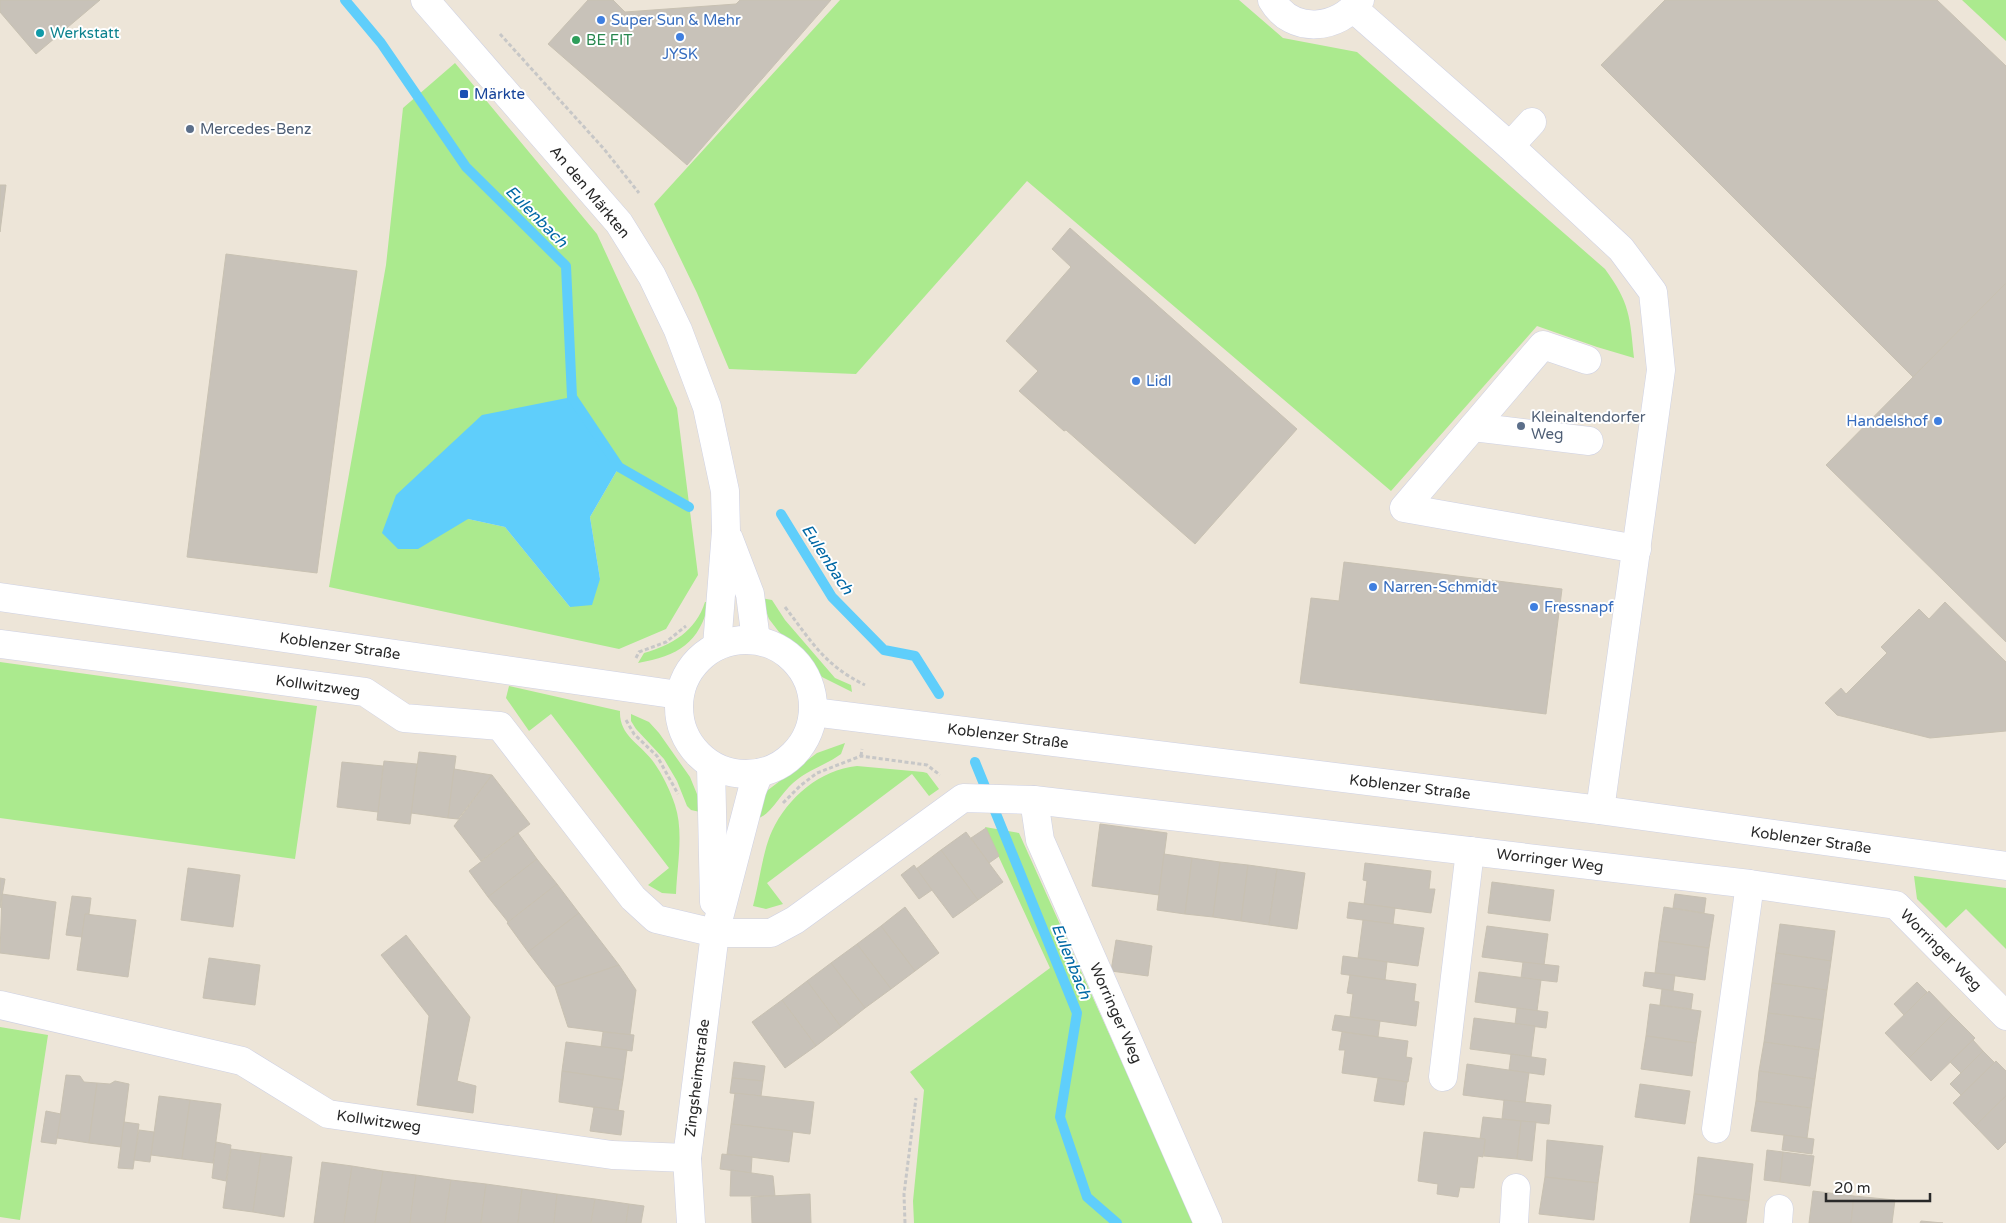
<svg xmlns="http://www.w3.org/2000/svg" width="2006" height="1223" viewBox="0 0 2006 1223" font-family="'Varela Round',sans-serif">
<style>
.green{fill:#abea8e;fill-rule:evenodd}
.water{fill:#5fcefb}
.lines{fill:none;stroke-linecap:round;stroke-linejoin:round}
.stream{stroke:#5fcefb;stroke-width:10}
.building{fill:#c8c2b9;stroke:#c8c1b2}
.minor-casing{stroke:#ced1e4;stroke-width:29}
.path{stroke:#c7c7c7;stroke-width:3;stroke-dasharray:4 2.5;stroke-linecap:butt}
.minor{stroke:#fff;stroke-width:28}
.shop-dot{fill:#3f7fe0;stroke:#fff;stroke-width:2}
.culture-dot{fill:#0f9aa8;stroke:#fff;stroke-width:2}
.leisure-dot{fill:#2e9e5b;stroke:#fff;stroke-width:2}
.transit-dot{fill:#1a4fb4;stroke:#fff;stroke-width:2}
.service-dot{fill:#5c6f8a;stroke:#fff;stroke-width:2}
.labels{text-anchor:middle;stroke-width:4;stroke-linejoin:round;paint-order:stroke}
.shop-label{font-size:15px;fill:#366cbe;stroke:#fff;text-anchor:start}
.culture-label{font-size:15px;fill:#0d838f;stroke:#fff;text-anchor:start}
.leisure-label{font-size:15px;fill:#27864d;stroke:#fff;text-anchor:start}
.transit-label{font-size:15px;fill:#164399;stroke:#fff;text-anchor:start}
.service-label{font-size:15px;fill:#4e5e75;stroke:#fff;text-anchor:start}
.street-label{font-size:15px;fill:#292929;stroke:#fff}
.water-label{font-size:16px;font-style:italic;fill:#0068a5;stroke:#fff}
</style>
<rect width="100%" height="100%" fill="#ede5d8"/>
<!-- green -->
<g class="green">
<path d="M840,0H1239L1283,38L1357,52L1605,269C1630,303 1630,317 1634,358L1597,347L1537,326L1391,491L1027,181L856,374L729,369L697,293L654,204Z"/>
<path d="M1962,0H2006V41Z"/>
<path d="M455,63L597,234L677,408L698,575L666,629L619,649L329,587L386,265L403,108ZM619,467L590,517L600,579L570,607L505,527L468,519Z"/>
<path d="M761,598L772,600L785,620L835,678L851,685L852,692L822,677L801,650L779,632L769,619Z"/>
<path d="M705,602H709C700,643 678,656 638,663L644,653C672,645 696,631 705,602Z"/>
<path d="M0,662L317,706L295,859L0,818Z"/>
<path d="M509,686L620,711C619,735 639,743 652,760C662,773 670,790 675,805C684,832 677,866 676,894L662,893L648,885L669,868L551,714L529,731L506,698Z"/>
<path d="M631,714L649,722L659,733L690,777L699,799L700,812L691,810L687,806L677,781L664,759L636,729L631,721Z"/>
<path d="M845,743L841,754C826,765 809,769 793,783C781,793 772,814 757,819L762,796L768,790L817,753Z"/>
<path d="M857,766L923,772L927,773L939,789L929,796L912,774L767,883L783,904L766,909L753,906C759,884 763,850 772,831C788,797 820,770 857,766Z"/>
<path d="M985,827L1019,833L1194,1223H914L913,1201L924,1090L910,1072L1050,968Z"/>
<path d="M1914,876L2006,888V949L1966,909L1946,928L1917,899Z"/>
<path d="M0,1027L48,1035L20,1220L0,1217Z"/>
</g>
<!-- water -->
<path class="water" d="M572,397L619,467L590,517L600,579L592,605L570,607L505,527L468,519L418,549H398L382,533L396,495L482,415Z"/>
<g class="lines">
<!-- stream -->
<g class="stream">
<path d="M345,0L381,43L466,167L566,266L572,397L619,467L689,507"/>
<path d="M781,514L832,597L884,650L915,656L939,694"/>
<path d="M975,762L1077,1013L1060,1117L1087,1197L1117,1223"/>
</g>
</g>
<!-- building -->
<g class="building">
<path d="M0,0H100L36,54L0,12Z"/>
<path d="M588,0H613L625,12L736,4L740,0H831L687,165L548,44Z"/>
<path d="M1665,0H1937L2006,66V283L1913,377L1601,65Z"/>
<path d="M0,185H6L0,232Z"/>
<path d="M1070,228L1297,429L1195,544L1066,430L1064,431L1019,391L1038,371L1006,341L1071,267L1052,249Z"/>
<path d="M226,254L357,271L317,573L187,557Z"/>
<path d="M2006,283V642L1826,465Z"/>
<path d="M1344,562L1562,589L1546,714L1300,683L1311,598L1339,601Z"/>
<path d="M1945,602L2006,662V731L1930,738L1837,715L1825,703L1841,688L1846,694L1887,653L1881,647L1919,609L1929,619Z"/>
<path d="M419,752L456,756L448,818L411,813Z"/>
<path d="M384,761L417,764L410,824L377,820Z"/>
<path d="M342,762L383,766L378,812L337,807Z"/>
<path d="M454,769L492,775L458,819L448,818Z"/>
<path d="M492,775L530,824L481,861L454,826Z"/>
<path d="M1100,824L1167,833L1159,895L1092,886Z"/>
<path d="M986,828L999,856L989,863L971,838Z"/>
<path d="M966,832L1003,882L978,900L941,850Z"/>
<path d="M518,833L537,859L488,897L469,871Z"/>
<path d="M941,850L978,900L953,918L916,869Z"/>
<path d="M1164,854L1192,858L1185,914L1157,910Z"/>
<path d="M1192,858L1220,862L1213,917L1185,914Z"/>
<path d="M537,859L557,884L508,922L488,897Z"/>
<path d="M1220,862L1248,865L1241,921L1213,917Z"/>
<path d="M1365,863L1431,871L1429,889H1435L1431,913L1364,904L1367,881L1363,880Z"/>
<path d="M914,865L932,890L919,899L901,875Z"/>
<path d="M1248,865L1277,869L1269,925L1241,921Z"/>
<path d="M188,868L240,875L233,927L181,920Z"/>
<path d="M1277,869L1305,873L1297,929L1269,925Z"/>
<path d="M0,878L5,879L0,908Z"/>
<path d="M1492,882L1554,890L1550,921L1488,913Z"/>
<path d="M557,884L579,913L528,952L507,923Z"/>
<path d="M2,894L56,902L49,959L0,953Z"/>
<path d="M1675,894L1706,898L1704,913L1673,908Z"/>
<path d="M72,896L91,898L89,914H85L82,937L66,935Z"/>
<path d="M1349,902L1395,908L1393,924L1347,918Z"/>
<path d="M905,907L939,953L915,971L881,926Z"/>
<path d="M1664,907L1714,915L1709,948L1659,941Z"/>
<path d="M579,913L619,965L555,987L528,952Z"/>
<path d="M85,914L136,920L128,977L77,970Z"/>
<path d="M1363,920L1424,928L1418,966L1358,958Z"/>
<path d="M1780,924L1835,931L1831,961L1776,953Z"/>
<path d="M881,926L915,971L891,989L857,944Z"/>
<path d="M1487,926L1548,934L1544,965L1482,957Z"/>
<path d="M406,935L470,1017L457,1081L476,1086L473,1113L417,1105L429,1016L381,955Z"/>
<path d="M1116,940L1152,946L1148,976L1111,971Z"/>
<path d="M1659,941L1709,948L1705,980L1655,973Z"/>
<path d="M857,944L891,989L865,1008L831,963Z"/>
<path d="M1776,953L1831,961L1827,990L1772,983Z"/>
<path d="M1343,956L1387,962L1385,980L1341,974Z"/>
<path d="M209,958L260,965L255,1005L203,998Z"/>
<path d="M1523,962L1559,966L1557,982L1521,978Z"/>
<path d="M831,963L865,1008L841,1027L807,981Z"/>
<path d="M619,965L636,990L630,1035L568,1027L555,987Z"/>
<path d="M1479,972L1541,980L1537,1011L1475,1002Z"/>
<path d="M1645,972L1675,975L1673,991L1643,986Z"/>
<path d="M1350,975L1416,984L1414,1001L1419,1002L1416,1026L1350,1017L1353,994L1347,993Z"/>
<path d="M807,981L841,1027L816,1046L782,1000Z"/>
<path d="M1917,982L1927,992L1904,1015L1894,1004Z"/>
<path d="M1772,983L1827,990L1823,1020L1768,1013Z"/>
<path d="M1662,989L1693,994L1691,1009L1660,1005Z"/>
<path d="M1929,991L1952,1015L1909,1058L1885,1033Z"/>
<path d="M782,1000L816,1046L785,1068L752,1022Z"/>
<path d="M1650,1004L1701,1011L1696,1043L1646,1036Z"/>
<path d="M1517,1008L1548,1012L1546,1028L1515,1024Z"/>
<path d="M1768,1013L1823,1020L1819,1050L1764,1042Z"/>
<path d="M1335,1015L1380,1021L1378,1037L1332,1030Z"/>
<path d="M1952,1015L1975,1038L1931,1081L1909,1058Z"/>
<path d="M1474,1018L1535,1026L1531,1057L1470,1049Z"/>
<path d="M603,1032L634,1035L632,1051L601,1047Z"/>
<path d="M1342,1032L1408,1041L1406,1057L1412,1058L1408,1082L1342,1073L1345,1050H1339Z"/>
<path d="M1646,1036L1696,1043L1692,1076L1641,1069Z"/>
<path d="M1973,1040L1983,1051L1961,1073L1950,1062Z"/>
<path d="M566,1042L627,1050L623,1080L562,1071Z"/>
<path d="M1764,1042L1819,1050L1815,1079L1759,1071Z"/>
<path d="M1983,1051L1995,1063L1961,1095L1950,1084Z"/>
<path d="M1511,1054L1546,1059L1544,1075L1509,1070Z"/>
<path d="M1996,1061L2006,1071V1096L1975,1126L1953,1103Z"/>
<path d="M734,1062L765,1066L763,1081L732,1078Z"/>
<path d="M1467,1064L1529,1073L1525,1103L1463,1095Z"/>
<path d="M562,1071L623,1080L618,1111L559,1102Z"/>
<path d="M1759,1071L1815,1079L1811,1108L1756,1101Z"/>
<path d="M66,1075L80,1076L84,1082L97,1083L89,1143L57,1138Z"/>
<path d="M732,1078L763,1081L761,1096L730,1093Z"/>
<path d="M1378,1078L1407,1082L1404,1105L1374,1101Z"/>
<path d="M115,1081L129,1084L121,1147L89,1143L97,1083L110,1084Z"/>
<path d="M1640,1084L1690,1091L1685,1124L1635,1117Z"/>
<path d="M735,1093L814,1102L810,1134L731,1124Z"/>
<path d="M159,1096L190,1100L182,1159L151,1155Z"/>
<path d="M2006,1096V1142L1998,1150L1975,1126Z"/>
<path d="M190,1100L221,1104L213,1163L182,1159Z"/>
<path d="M1504,1100L1551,1105L1549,1124L1502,1119Z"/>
<path d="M1756,1101L1811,1108L1807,1138L1751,1131Z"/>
<path d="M594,1107L624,1111L621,1135L590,1131Z"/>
<path d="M46,1111L61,1114L56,1144L41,1142Z"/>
<path d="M1483,1117L1521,1121L1517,1159L1484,1156L1485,1139H1480Z"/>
<path d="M1521,1121L1536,1122L1532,1161L1517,1159Z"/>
<path d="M124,1122L139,1124L133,1169L118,1168Z"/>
<path d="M731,1124L793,1131L789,1162L727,1154Z"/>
<path d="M139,1130L154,1132L150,1162L134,1160Z"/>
<path d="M1424,1132L1485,1139L1483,1157L1478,1156L1474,1188L1460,1187L1458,1197L1437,1194L1438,1184L1418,1181Z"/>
<path d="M1784,1135L1814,1139L1812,1154L1782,1150Z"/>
<path d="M1547,1140L1603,1146L1598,1183L1545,1177Z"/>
<path d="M216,1142L231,1145L226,1181L212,1178Z"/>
<path d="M231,1149L261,1153L253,1212L223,1208Z"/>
<path d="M1767,1150L1783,1152L1780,1182L1764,1180Z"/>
<path d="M1783,1152L1814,1156L1810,1186L1780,1182Z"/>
<path d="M261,1153L292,1157L284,1217L253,1212Z"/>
<path d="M722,1154L752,1157L751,1173L720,1169Z"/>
<path d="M1698,1157L1753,1164L1749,1201L1694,1194Z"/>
<path d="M322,1162L352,1166L344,1223H314Z"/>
<path d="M352,1166L383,1171L375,1223H344Z"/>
<path d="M731,1170L773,1176L775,1196H730Z"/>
<path d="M383,1171L416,1175L410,1223H375Z"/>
<path d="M416,1175L451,1180L445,1223H410Z"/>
<path d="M1545,1177L1598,1183L1594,1220L1539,1214Z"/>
<path d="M451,1180L486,1184L481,1223H445Z"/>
<path d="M486,1184L522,1189L518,1223H481Z"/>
<path d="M522,1189L557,1194L554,1223H518Z"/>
<path d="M1813,1191L1854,1196L1851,1223H1809Z"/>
<path d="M557,1194L595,1199L591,1223H554Z"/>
<path d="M810,1194L811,1223H752L751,1197Z"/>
<path d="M1694,1194L1749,1201L1746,1223H1690Z"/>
<path d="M1854,1196L1895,1200L1892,1223H1851Z"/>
<path d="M595,1199L629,1204L626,1223H591Z"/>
<path d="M629,1204L644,1206L641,1223H626Z"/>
<path d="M1921,1221L1943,1223H1920Z"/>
</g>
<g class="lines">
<!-- minor casing -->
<g class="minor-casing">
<g id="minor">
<path d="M425,0L619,223L652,276L678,330L707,407L725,491L726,531L717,646"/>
<path d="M1272,0C1292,35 1339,30 1360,0"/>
<path d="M1354,9L1510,146L1621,249L1653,292L1661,370L1600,810"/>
<path d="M1510,146L1532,122"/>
<path d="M1587,360L1543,345L1404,508L1637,549"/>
<path d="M1473,427L1589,441"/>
<path d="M729,539L750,594L756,640"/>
<path d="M0,597L679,695"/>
<circle cx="746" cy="707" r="67"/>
<path d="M0,644L365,692L404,718L500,726L633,898L656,919L715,933H771L795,920L963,798L1034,800L1750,884L1896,905L2006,1016"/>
<path d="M813,712L1600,810L2006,866"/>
<path d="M711,765L714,902"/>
<path d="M1034,800L1040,840L1208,1223"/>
<path d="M0,1005L242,1061L328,1114L612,1155L687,1158"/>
<path d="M1443,1077L1470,851"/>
<path d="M1716,1129L1750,884"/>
<path d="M691,1223L687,1158L715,933L752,791L759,773"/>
<path d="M1514,1223L1516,1188"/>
<path d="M1778,1223L1779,1209"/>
</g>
</g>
<!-- path -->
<g class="path">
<path d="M500,34L604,149L639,193"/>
<path d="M785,607C812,642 824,665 865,685"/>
<path d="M636,658L639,652L666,642L686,626"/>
<path d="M626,720L634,734L657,756L678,794"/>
<path d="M861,756L862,749"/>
<path d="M783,803L800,786L817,773L861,756L927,765L940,775"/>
<path d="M905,1223L904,1194L916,1098"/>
</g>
<!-- minor -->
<use href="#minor" class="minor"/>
</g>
<!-- markers -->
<g class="shop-dot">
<circle cx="601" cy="20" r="5"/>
<circle cx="680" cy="37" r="5"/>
<circle cx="1136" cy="381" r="5"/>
<circle cx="1938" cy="421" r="5"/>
<circle cx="1373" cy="587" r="5"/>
<circle cx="1534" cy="607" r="5"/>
</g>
<circle class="culture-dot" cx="40" cy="33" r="5"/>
<circle class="leisure-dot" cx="576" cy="40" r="5"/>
<rect class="transit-dot" x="459" y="89" width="10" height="10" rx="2.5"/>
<g class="service-dot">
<circle cx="190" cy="129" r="5"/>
<circle cx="1521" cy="426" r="5"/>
</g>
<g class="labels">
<!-- shop labels -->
<g class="shop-label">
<text x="611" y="25">Super Sun &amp; Mehr</text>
<text x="680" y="59" text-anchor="middle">JYSK</text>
<text x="1146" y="386">Lidl</text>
<text x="1928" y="426" text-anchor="end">Handelshof</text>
<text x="1383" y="592">Narren-Schmidt</text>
<text x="1544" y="612">Fressnapf</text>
</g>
<!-- culture labels -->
<g class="culture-label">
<text x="50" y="38">Werkstatt</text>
</g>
<!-- leisure labels -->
<g class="leisure-label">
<text x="586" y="45">BE FIT</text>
</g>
<!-- transit labels -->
<g class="transit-label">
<text x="474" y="99">Märkte</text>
</g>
<!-- service labels -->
<g class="service-label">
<text x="200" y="134">Mercedes-Benz</text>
<text x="1531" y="422">Kleinaltendorfer<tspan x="1531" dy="17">Weg</tspan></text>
</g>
<!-- street labels -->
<g class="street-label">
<text transform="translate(590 192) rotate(50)" y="5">An den Märkten</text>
<text transform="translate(340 646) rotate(8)" y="5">Koblenzer Straße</text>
<text transform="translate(318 686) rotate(8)" y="5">Kollwitzweg</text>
<text transform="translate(1008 736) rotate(7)" y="5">Koblenzer Straße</text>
<text transform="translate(1410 787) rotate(7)" y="5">Koblenzer Straße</text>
<text transform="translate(1811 840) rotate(8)" y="5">Koblenzer Straße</text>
<text transform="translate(1550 860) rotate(7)" y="5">Worringer Weg</text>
<text transform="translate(1941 950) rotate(45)" y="5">Worringer Weg</text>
<text transform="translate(1116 1013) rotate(66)" y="5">Worringer Weg</text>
<text transform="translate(697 1078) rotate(-83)" y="5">Zingsheimstraße</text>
<text transform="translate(379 1121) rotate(8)" y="5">Kollwitzweg</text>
</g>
<!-- water labels -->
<g class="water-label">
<text transform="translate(537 216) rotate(45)" y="6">Eulenbach</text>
<text transform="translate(828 559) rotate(57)" y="6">Eulenbach</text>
<text transform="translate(1072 961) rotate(68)" y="6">Eulenbach</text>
</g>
</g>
<!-- scale -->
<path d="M1826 1193v8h104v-8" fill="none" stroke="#292929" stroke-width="2.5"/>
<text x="1834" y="1193" font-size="15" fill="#292929" stroke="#ffffff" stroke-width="4" paint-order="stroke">20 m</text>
</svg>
